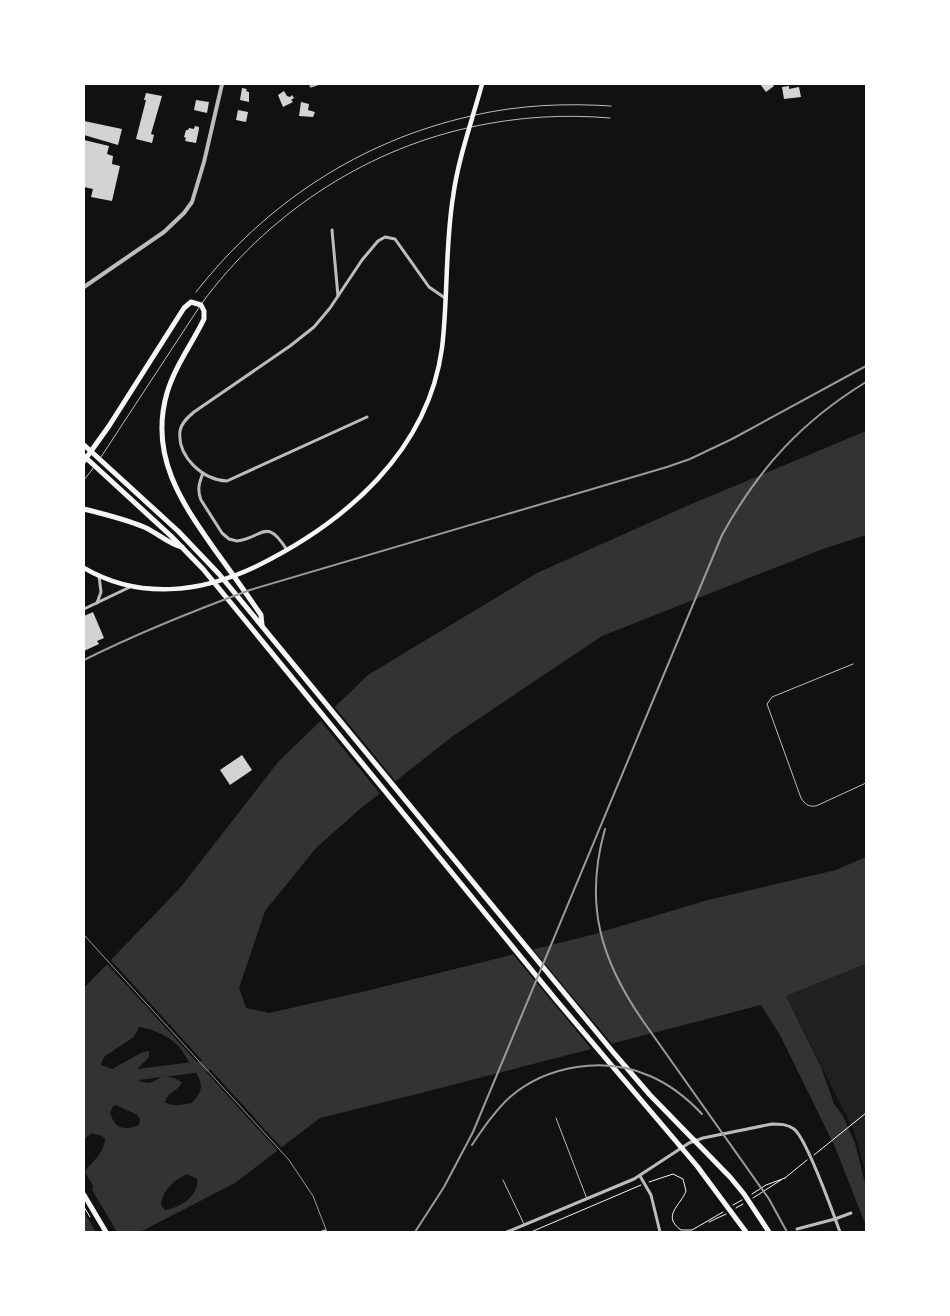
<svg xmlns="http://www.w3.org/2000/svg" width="950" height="1316" viewBox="0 0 950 1316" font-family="Raleway,sans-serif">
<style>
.green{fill:#202020}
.water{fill:#333;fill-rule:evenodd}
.pier{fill:#111}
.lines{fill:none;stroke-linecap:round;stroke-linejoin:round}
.river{stroke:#333;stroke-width:11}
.building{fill:#d3d3d3}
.path{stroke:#f5f5f5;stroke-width:1}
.service{stroke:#bcbcbc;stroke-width:1}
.minor{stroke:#bcbcbc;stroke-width:3}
.tertiary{stroke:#bcbcbc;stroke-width:4}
.secondary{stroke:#f5f5f5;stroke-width:4.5}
.trunk{stroke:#f5f5f5;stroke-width:5}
.tram{stroke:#9a9a9a;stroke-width:1}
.rail{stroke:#9a9a9a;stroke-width:2}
</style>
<rect width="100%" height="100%" fill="#111"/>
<!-- green -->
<path class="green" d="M866,964V1174L854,1131L786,996Z"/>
<!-- water -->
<path class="water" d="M866,431V535L820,550L602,636L453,736L360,809L316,848L265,911L239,988L246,1008L269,1013L362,992L591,935L708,900L836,870L866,857V964L786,996L821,1067L834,1104L843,1116L855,1143L866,1187V1226L835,1147L780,1035L761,1005L421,1093L320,1118L235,1183L140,1232H84V1196L92,1191L93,1186L85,1172C93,1160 104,1154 105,1139L102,1136L92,1133L84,1139V988L180,888L279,761L368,675L537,573L689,505ZM139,1027C154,1029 171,1037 181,1049C184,1053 186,1058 189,1062C199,1078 209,1087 191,1103C182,1105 173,1107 165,1102C167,1092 179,1091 182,1082L174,1078L163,1076C150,1084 147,1086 133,1077L136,1070L149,1057V1051L143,1052L112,1069L101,1065L102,1061L105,1056L134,1037ZM116,1105L137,1115L140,1119L139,1125C124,1131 115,1129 110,1113L113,1106ZM187,1174L197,1179C199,1196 180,1208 165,1210L161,1205C162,1191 175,1179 187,1174Z"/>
<!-- pier -->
<g class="pier">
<path d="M333,705L397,783L381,795L319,719Z"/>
<path d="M531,947L581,1007L614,1046L593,1051L511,952Z"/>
<path d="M109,958L280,1146L283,1149L279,1152L154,1015L105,962Z"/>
<path d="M91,1188L117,1232H96L84,1212V1193Z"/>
</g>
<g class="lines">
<!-- river -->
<path class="river" d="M118,1077L206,1066"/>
</g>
<!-- building -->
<g class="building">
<path d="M760,84H773L774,86L766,92Z"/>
<path d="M789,86V89L799,87L801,97L784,99L782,87Z"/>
<path d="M242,88L247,89L246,91L249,92V102L240,100Z"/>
<path d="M284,91L287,96L290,97L292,95L294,98L291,100L293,102L283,107L278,95Z"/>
<path d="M146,93L162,96L151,134L154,135L152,143L136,139L146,100H144Z"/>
<path d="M196,100L209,102L207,113L194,110Z"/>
<path d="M301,102L309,104L308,110L315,112L313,117L299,116Z"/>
<path d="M238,110L248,112L246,122L236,120Z"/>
<path d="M84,121L122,129L118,145L84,135Z"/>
<path d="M195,126L199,127V129L196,143L185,141L186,138L184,137L186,130H188L189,128L194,129Z"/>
<path d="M84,140L109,146L107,154L113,156L112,164L120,166L112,201L91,197L93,189L84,187Z"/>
<path d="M93,612L104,638L97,641L99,644L84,651V616Z"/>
<path d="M242,755L252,770L230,785L220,770Z"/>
</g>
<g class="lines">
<!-- path -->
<g class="path">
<path d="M814,1155L866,1113"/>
<path d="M785,1178L807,1160"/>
<path d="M649,1182L673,1174L683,1179L686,1191C681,1205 661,1216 681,1230H692L723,1212"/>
<path d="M752,1194L766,1185L785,1178"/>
<path d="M753,1198L781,1180"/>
<path d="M733,1205L742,1200"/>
<path d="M84,1207L90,1217"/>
<path d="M736,1208L743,1204"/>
<path d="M709,1222L726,1214"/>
<path d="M531,1232L641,1185"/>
</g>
<!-- service -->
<g class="service">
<path d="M475,115C520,105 565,103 611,106"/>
<path d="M471,127C517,117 563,114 610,118"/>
<path d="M196,292C266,203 360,141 471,116"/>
<path d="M202,303C266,216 361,152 467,128"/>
<path d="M101,457L200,306"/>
<path d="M84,480L94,467"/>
<path d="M853,664L772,697L767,704L801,798C805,804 808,807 816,806L866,783"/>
<path d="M556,1118L587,1199"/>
<path d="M503,1180L524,1224"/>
</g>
<!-- minor -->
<g class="minor">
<path d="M311,86L317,84"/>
<path d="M332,230L338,296"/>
<path d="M367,417L227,481C203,480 177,457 180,431C181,423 188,417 194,412L290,346L314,327L330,308L362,260L378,241L385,237L395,239L429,287L445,298"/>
<path d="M203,473C199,483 197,490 201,500L222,533L229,539L237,541C264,537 266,517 287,550"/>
<path d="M97,603L101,592L99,576"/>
<path d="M84,609L130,587"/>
<path d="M640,1176L651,1195L660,1232"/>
<path d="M797,1229L835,1219L851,1213"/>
<path d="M322,1232L325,1231"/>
<path d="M507,1232L634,1179L689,1143L703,1138L772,1124C780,1124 787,1124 794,1129C807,1139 833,1213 840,1232"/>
</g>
<!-- tertiary -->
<path class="tertiary" d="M84,287L164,232L184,213L192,202L204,162L222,84"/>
<!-- secondary -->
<path class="secondary" d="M84,568C139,600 201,593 257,566C346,522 428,451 442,348C448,298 445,247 453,197C458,159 472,121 482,84"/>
<!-- trunk -->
<g class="trunk">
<path d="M84,445L178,531L219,574L613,1052L650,1095L730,1177L744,1194L769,1232"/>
<path d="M84,456L171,536L203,569L557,1001L697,1166L746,1232"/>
<path d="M84,461L109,426L184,308L191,302L201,305L204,311V319C192,344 175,366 167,393C149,455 181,502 215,550C231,572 246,593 261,615L262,625"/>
<path d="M84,509C104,514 125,519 144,527C158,533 168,544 182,547"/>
<path d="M84,1195L106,1232"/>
</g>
<!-- tram -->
<path class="tram" d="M84,935L289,1160L313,1196L327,1232"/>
<!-- rail -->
<g class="rail">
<path d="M84,660C138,633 193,611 250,590L667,467L690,459L732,439L866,366"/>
<path d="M605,829C584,903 600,959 643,1021L769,1199L787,1232"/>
<path d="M472,1145C483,1128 495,1111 510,1097C547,1065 605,1056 650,1076C671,1085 687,1098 702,1114"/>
<path d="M415,1232L444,1187L473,1132L722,535C759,468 801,422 866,382"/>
</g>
</g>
<!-- border -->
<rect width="950" height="1316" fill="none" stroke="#ffffff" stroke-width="170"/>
</svg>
